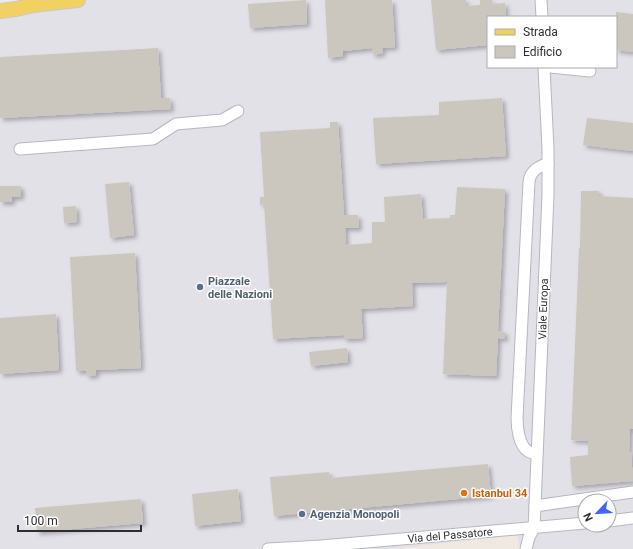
<svg xmlns="http://www.w3.org/2000/svg" width="633" height="549" viewBox="0 0 633 549" font-family="Roboto,sans-serif">
<style>
.industrial{fill:#e3e1e8;fill-rule:evenodd}
.building{fill:#cbc7bf;filter:url(#shadow)}
.lines{fill:none;stroke-linecap:round;stroke-linejoin:round}
.minor-casing{stroke:#b4b7c1;stroke-width:13}
.major-casing{stroke:#c9c9c9;stroke-width:16}
.minor{stroke:#fff;stroke-width:11}
.major{stroke:#f2d163;stroke-width:14}
.service-dot{fill:#5c6f8a;stroke:#fff;stroke-width:1.5}
.food-dot{fill:#e8710a;stroke:#fff;stroke-width:1.5}
.labels{text-anchor:middle;stroke-width:3;stroke-linejoin:round;paint-order:stroke}
.service-label{font-size:11px;font-weight:bold;fill:#4e5e75;stroke:#fff;text-anchor:start}
.street-label{font-size:11px;fill:#2e2e2e;stroke:#fff}
.food-label{font-size:11px;font-weight:bold;fill:#c56008;stroke:#fff;text-anchor:start}
</style>
<defs>
<filter id="shadow"><feDropShadow dx="3" dy="3" stdDeviation="2" flood-color="#0004"/></filter>
</defs>
<rect width="100%" height="100%" fill="#efe9e1"/>
<!-- industrial -->
<path class="industrial" d="M23,0H633V549H520L517,535L390,549H0V11L36,6ZM488,17H616V67H488ZM585,501H609V525H585Z"/>
<!-- building -->
<g class="building">
<path d="M306,0L307,24L250,28L248,4Z"/>
<path d="M325,0H392L395,47L382,48L383,53L373,55L372,48L343,51V56L328,58Z"/>
<path d="M431,0H466V6L480,5V0H492V4L505,3L506,17H488V45L436,50Z"/>
<path d="M616,12L633,14V52L616,50Z"/>
<path d="M158,48L161,98H170L171,109L0,118V57Z"/>
<path d="M502,98L506,156L376,164L373,118L439,115V102Z"/>
<path d="M587,118L633,123V151L583,145Z"/>
<path d="M330,122H338L344,215H358L359,228H345L346,245L372,243V222H385L384,197L421,194L423,219L450,218V215H455L457,187L505,189L498,331L505,332V339L498,338L496,376L443,374L447,282L412,283L413,306L361,309L363,338L344,339V335L273,339L264,204L260,205V197H264L260,132L330,128Z"/>
<path d="M129,182L134,235L110,238L105,184Z"/>
<path d="M0,186H21V197H12V202H0Z"/>
<path d="M581,191H599V196L633,198V429H630L629,452H631L633,481L572,486L570,457L588,455V441L571,440L579,248H580Z"/>
<path d="M76,206L77,222L64,223L63,207Z"/>
<path d="M135,253L141,368L96,370V375L87,376L86,371H76L70,257Z"/>
<path d="M56,314L59,370L0,374V318Z"/>
<path d="M347,348L348,362L311,366L309,352Z"/>
<path d="M488,464L491,496L274,516L270,477L329,472L330,478Z"/>
<path d="M238,489L241,521L195,526L192,494Z"/>
<path d="M141,499L143,523L37,532L35,508Z"/>
</g>
<g class="lines">
<!-- minor casing -->
<g class="minor-casing">
<g id="minor">
<path d="M541,0L542,17"/>
<path d="M550,67L590,71"/>
<path d="M20,149L153,139L176,124L222,120L238,111"/>
<path d="M537,453C534,453 530,453 528,451C519,446 517,427 517,418L529,182C530,171 538,167 548,163"/>
<path d="M535,506L633,492"/>
<path d="M609,521L633,518"/>
<path d="M268,549L321,546L585,523"/>
<path d="M526,549L529,537L534,528L535,506L548,195V149L544,67"/>
</g>
</g>
<!-- major casing -->
<g class="major-casing">
<path id="major" d="M0,11L16,9L33,5L78,0"/>
</g>
<!-- minor -->
<use href="#minor" class="minor"/>
<!-- major -->
<use href="#major" class="major"/>
</g>
<!-- markers -->
<g class="service-dot">
<circle cx="200" cy="287" r="4"/>
<circle cx="302" cy="514" r="4"/>
</g>
<circle class="food-dot" cx="464" cy="493" r="4"/>
<g class="labels">
<!-- service labels -->
<g class="service-label">
<text x="208" y="285">Piazzale<tspan x="208" dy="13">delle Nazioni</tspan></text>
<text x="310" y="518">Agenzia Monopoli</text>
</g>
<!-- street labels -->
<g class="street-label">
<text transform="translate(543 309) rotate(-88)" y="4">Viale Europa</text>
<text transform="translate(450 535) rotate(-5)" y="4">Via del Passatore</text>
</g>
<!-- food labels -->
<g class="food-label">
<text x="472" y="497">Istanbul 34</text>
</g>
</g>
<!-- legend -->
<rect x="487" y="16" width="130" height="52" fill="#ffffff" stroke="#ababab"/>
<rect x="495" y="29" width="20" height="6" fill="#f2d163" stroke="#ababab"/>
<text x="523" y="36" font-size="12" fill="#2e2e2e">Strada</text>
<rect x="495" y="46" width="20" height="12" fill="#cbc7bf" stroke="#ababab"/>
<text x="523" y="56" font-size="12" fill="#2e2e2e">Edificio</text>
<!-- north arrow -->
<g transform="translate(597 513) rotate(245)"><circle r="19" fill="#ffffff" stroke="#ababab"/>
<path d="M0-3L7 15L0 10L-7 15Z" fill="#4264fb"/>
<text y="-6" font-size="11" font-weight="bold" text-anchor="middle" fill="#2e2e2e">N</text>
</g>
<!-- scale -->
<path d="M18 525v6h123v-6" fill="none" stroke="#2e2e2e" stroke-width="2"/>
<text x="24" y="525" font-size="12" fill="#2e2e2e" stroke="#ffffff" stroke-width="3" paint-order="stroke">100 m</text>
</svg>
